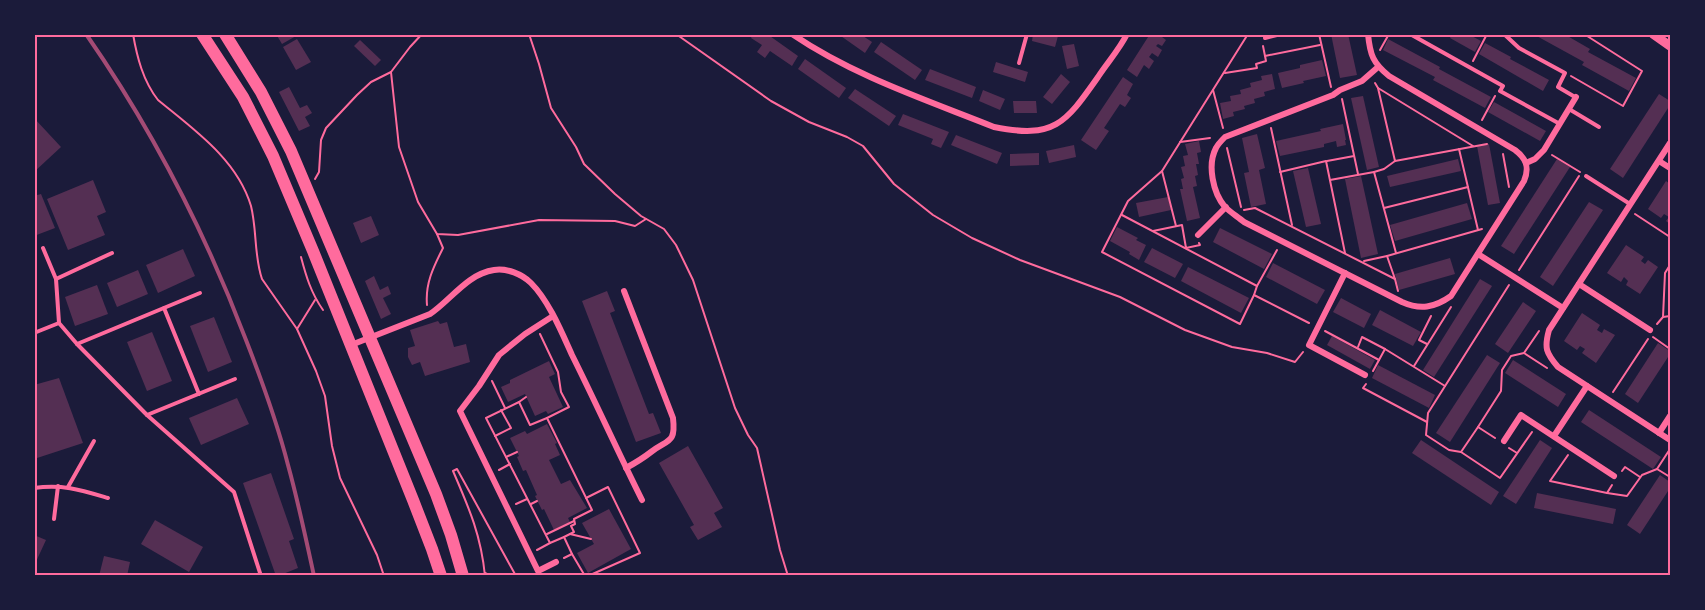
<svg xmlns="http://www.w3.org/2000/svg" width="1705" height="610" viewBox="0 0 1705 610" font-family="Jost,sans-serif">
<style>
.building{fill:#542f53}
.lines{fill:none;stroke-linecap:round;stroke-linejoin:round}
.path{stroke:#ff6b9d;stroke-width:2}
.service{stroke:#ff6b9d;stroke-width:4}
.minor{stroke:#ff6b9d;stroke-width:6}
.tertiary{stroke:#ff6b9d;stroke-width:9}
.primary{stroke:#ff6b9d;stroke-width:12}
.rail{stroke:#a44b75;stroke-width:4}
.neatline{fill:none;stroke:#ff6b9d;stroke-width:2}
</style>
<rect width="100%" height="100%" fill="#1b1b3a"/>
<!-- building -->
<g class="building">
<path d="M276,34H295L296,36L282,44Z"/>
<path d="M753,34H767L798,56L792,66L770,51L765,58L757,52L762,45L751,38Z"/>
<path d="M838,34H860L872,42L865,53Z"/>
<path d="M1033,34L1058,36L1055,47L1032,41Z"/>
<path d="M1150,34H1164L1162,37L1166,40L1162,46L1158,44L1156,46L1162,50L1158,57L1152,53L1149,57L1154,61L1149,69L1144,65L1137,77L1127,70Z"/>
<path d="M1331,34H1348L1357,75L1340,78Z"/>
<path d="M1452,34H1468L1481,41L1475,52L1450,38Z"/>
<path d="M1533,34H1564L1590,49L1588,52L1636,78L1629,91L1582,65L1584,62Z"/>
<path d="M297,39L311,62L296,70L283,47Z"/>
<path d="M1388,39L1440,67L1439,69L1491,97L1485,108L1433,80L1435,77L1383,50Z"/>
<path d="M360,40L381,60L375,66L354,46Z"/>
<path d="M881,42L922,70L915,80L874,52Z"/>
<path d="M1485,43L1511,57L1510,59L1549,80L1543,91L1479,54Z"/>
<path d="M1074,44L1079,66L1067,69L1062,46Z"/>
<path d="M805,59L846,88L839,98L798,69Z"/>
<path d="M1322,60L1326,76L1303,81L1304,83L1282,88L1278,73L1300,68V65Z"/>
<path d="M996,62L1028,72L1025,82L993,72Z"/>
<path d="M930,69L976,87L972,98L925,80Z"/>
<path d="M1061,74L1070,82L1052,104L1043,97Z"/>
<path d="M1272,74L1275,89L1264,92L1265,96L1254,99L1255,103L1244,106L1245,109L1233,112L1234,116L1223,119L1220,103L1231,101L1230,96L1241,94L1240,90L1251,87L1250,83L1262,80L1261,76Z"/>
<path d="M1123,77L1133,84L1127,95L1131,98L1125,107L1120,104L1104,128L1109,131L1096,150L1081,140Z"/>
<path d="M289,87L300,108L307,105L312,113L305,117L310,126L299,131L279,92Z"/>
<path d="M855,89L896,116L889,126L848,98Z"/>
<path d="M983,90L1005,99L1000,110L979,101Z"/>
<path d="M1659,94L1670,101V105L1623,178L1610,169Z"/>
<path d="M1363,96L1379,167L1367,170L1351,98Z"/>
<path d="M1013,101H1036L1037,113H1014Z"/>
<path d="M1494,102L1546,131L1540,141L1488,112Z"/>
<path d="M903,114L949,132L941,148L931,144L933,139L898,125Z"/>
<path d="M34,118L61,147L34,172Z"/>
<path d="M1343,124L1346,140H1345L1346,145L1337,147L1336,141L1324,144V147L1280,156L1276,141L1321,131L1320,129Z"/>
<path d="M1257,134L1265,168L1259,170L1266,204L1251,207L1244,173L1249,172L1242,138Z"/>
<path d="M956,135L1002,153L997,164L951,145Z"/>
<path d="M1199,141L1201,152L1197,153L1199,164H1196L1198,175L1195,176L1197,186L1193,187L1200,218L1187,221L1180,189H1183L1181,179L1184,178L1181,167L1185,166L1183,156L1188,155L1185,144Z"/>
<path d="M1489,144L1500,203L1488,205L1477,146Z"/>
<path d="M1074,145L1076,157L1049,163L1046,151Z"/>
<path d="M1039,153V165L1010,166V154Z"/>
<path d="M1458,159L1461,171L1390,187L1387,176Z"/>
<path d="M1557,159L1570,167L1514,254L1501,246Z"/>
<path d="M1308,168L1321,224L1306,227L1293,171Z"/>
<path d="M1361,176L1378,254L1361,258L1345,179Z"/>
<path d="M93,180L106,212L97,216L105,235L68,250L47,199Z"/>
<path d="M1666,181L1670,184V224L1666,221L1669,217L1664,214L1661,218L1648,209Z"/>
<path d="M41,194L55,228L34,236V196Z"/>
<path d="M1168,197L1171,210L1139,217L1136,203Z"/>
<path d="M1589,202L1603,210L1553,286L1540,277Z"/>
<path d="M1467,203L1472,219L1395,241L1390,225Z"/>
<path d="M371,216L379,235L361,243L353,223Z"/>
<path d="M1117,227L1138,238L1136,240L1146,245L1139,260L1129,254L1130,252L1110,241Z"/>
<path d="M1220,228L1272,254L1264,269L1213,242Z"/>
<path d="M1626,245L1644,257L1641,261L1645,264L1648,260L1658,267L1640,294L1626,285L1628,281L1624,277L1621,282L1607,273Z"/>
<path d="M1152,248L1183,264L1175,278L1144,262Z"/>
<path d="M183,249L195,276L158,293L146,265Z"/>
<path d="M1450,258L1455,274L1399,290L1395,274Z"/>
<path d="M1273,263L1325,290L1317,304L1266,277Z"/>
<path d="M1188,267L1249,298L1241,313L1181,281Z"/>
<path d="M138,270L148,294L117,307L107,283Z"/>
<path d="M374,276L380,290L388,286L391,294L383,298L391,314L381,319L365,281Z"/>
<path d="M1480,279L1492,286L1434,377L1423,370Z"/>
<path d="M97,285L108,314L75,326L65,297Z"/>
<path d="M607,291L615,311L610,313L649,414L653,413L661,433L636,442L582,301Z"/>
<path d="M1341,298L1371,314L1364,328L1333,312Z"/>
<path d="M1523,302L1536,311L1508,353L1495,344Z"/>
<path d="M1380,310L1421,332L1413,346L1372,325Z"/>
<path d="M1582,313L1600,325L1597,330L1602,333L1604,329L1615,335L1596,363L1582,353L1585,349L1580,346L1577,350L1564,341Z"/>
<path d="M214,317L232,362L208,372L190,326Z"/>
<path d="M438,321L440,324L447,322L454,347L466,344L470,362L425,376L420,362L412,365L408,357V348L415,346L410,330Z"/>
<path d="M152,332L172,381L147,391L127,342Z"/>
<path d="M1332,336L1375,360L1370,369L1327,345Z"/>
<path d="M1658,343L1670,351V354L1638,403L1625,394Z"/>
<path d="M1487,355L1500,363L1450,442L1436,433Z"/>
<path d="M1513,360L1566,394L1558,407L1505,373Z"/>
<path d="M549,361L555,374L549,377L563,407L548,414L546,411L535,416L525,394L508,402L501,387L510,383V380Z"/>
<path d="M1378,365L1435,395L1429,408L1372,378Z"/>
<path d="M59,378L83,443L34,459V385Z"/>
<path d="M237,398L249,424L201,445L189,418Z"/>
<path d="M1589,410L1661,457L1653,469L1581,422Z"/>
<path d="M547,424L557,443L555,444L560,455L549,460L561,484L570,480L587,508L568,518L570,522L554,530L544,509L542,510L535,496L537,495L526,470L523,471L517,457L519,456L510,438L525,431L527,434Z"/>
<path d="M1421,440L1499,492L1491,505L1412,453Z"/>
<path d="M1540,440L1552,448L1516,504L1503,496Z"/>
<path d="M688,446L723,508L714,513L722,527L698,540L690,527L694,525L659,463Z"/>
<path d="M271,473L294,539L289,541L298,568L278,576H276L243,483Z"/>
<path d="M1660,475L1670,482V488L1640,534L1627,525Z"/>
<path d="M1537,493L1616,509L1613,524L1534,508Z"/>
<path d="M609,509L631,549L588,573L577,553L594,544L582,523Z"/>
<path d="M155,520L203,547L189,572L141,544Z"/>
<path d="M34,535L46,540L34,566Z"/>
<path d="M104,556L130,562L127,576H99Z"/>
</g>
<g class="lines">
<!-- path -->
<g class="path">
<path d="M133,34C137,57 143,81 158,100C193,129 237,159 251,206C257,230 254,256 262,279L297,329L316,371L325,396L332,446L340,478L377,555L384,576"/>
<path d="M529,34L539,64L551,108L576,147L584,164L615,194L641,216L664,229L676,245L693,280L735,408L748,435L757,448L780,550L788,576"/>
<path d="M676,34L771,101L809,122L847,137L863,146L894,184L933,215L972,238L1020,260L1120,297L1185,330L1232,347L1267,353L1295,362L1303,352"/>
<path d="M1248,34L1162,171L1128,201L1102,252L1240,324L1254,295L1309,323"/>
<path d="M1319,34L1331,87"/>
<path d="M1380,50L1389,34"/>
<path d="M1265,56L1320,45"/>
<path d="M1473,61L1487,34"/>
<path d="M391,72L399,147L418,202L437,234L458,235L539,220L615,221L635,226L646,219"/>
<path d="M1225,73L1257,68L1256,64L1266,61L1263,46"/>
<path d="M1571,76L1623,106L1642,71L1584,34"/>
<path d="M1375,83L1378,88L1395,161L1487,144"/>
<path d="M1378,88L1473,146"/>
<path d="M1213,90L1223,128"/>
<path d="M1342,99L1358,174"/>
<path d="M1482,120L1495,96"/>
<path d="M1271,128L1292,225"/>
<path d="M1180,142L1210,138"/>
<path d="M1227,148L1241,207"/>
<path d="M1459,149L1478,230"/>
<path d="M1503,154L1509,187"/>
<path d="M1552,155L1580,172"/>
<path d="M1327,161L1354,156"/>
<path d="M1395,161L1384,169L1374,172L1396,253"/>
<path d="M1162,171L1176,226"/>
<path d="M1280,172L1326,161L1345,253"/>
<path d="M315,179L319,172L321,140L326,128L357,95L371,82L391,72L410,47L422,34"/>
<path d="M1330,180L1374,172"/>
<path d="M1384,208L1468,187"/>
<path d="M1244,210L1255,208L1395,279L1387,256L1482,229"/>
<path d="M1635,214L1670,237"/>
<path d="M1122,215L1257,286"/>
<path d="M1153,231L1182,225L1186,248L1200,245L1199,243"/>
<path d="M301,257C306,276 311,293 323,310"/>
<path d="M1364,261L1387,256"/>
<path d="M1519,270L1579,176"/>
<path d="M1395,279L1398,291"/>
<path d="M1254,295L1257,286L1277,250"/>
<path d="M427,305C425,283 434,266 443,248L437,234"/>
<path d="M1663,317L1670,316"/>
<path d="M1657,324L1663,317L1665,273L1670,265"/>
<path d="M297,329L315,300"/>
<path d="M1325,331L1379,360"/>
<path d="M540,334L558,372L561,392L569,407L547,418L592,510L574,519L575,524L571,526L574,532L564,537L572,554L564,558"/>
<path d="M1653,337L1670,349"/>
<path d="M1427,344L1419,340L1431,316"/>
<path d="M1358,347L1362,337L1385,349"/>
<path d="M1524,353L1547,368"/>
<path d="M1414,366L1451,307"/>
<path d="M1373,371L1385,349L1445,386"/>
<path d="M492,381L505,408"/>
<path d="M1366,384L1363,388L1427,422"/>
<path d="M1613,392L1648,339"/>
<path d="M519,402L526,397"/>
<path d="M547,418L530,425L519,402L486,418L550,543L564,537"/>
<path d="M1478,427L1501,391L1502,370L1511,356L1524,353L1539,331"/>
<path d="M495,436L511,428L501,410"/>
<path d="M1495,438L1478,427L1461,452L1500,478L1532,432"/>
<path d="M1509,448L1517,453"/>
<path d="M1461,452L1449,450L1426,435L1428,413L1509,285"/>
<path d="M1568,455L1550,481L1607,493"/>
<path d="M506,457L517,452"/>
<path d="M1657,469L1670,449"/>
<path d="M499,470L510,464"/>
<path d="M1622,471L1625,467L1640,477"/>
<path d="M1612,485L1607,493L1627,496L1642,475L1657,469L1670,477"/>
<path d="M586,498L608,487L640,553L588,576"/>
<path d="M516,504L527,499"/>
<path d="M531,504L537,501"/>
<path d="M547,534L574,521"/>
<path d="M570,534L591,539"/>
<path d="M537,550L550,543"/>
<path d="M572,554L585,576"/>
<path d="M485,573L491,576"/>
<path d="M485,576C481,535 469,508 453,471L457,469L516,576"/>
</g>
<!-- service -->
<g class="service">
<path d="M1410,34L1503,86L1500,91L1560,124"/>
<path d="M1504,34L1519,48L1565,73L1558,87L1575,97"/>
<path d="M1265,38L1281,34"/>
<path d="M1019,63L1027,34"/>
<path d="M1569,109L1599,127"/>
<path d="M1586,176L1630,204"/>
<path d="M43,248L56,279L59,323"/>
<path d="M56,279L112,253"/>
<path d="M164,308L199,394"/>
<path d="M34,333L59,323L77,344L147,415L234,492L261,576"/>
<path d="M77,344L200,293"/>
<path d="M147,415L235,379"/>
<path d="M68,487L94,441"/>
<path d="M34,488C63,484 81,490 108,498"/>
<path d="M54,519L58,486"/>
</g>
<!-- minor -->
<g class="minor">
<path d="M792,34C854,76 924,99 994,127C1054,139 1065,124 1098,77C1107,63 1119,50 1127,34"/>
<path d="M1368,34C1370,55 1373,63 1389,76L1515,150C1526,158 1530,167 1524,181L1451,296C1434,308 1420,310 1402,302L1244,222C1238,217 1230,212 1225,207C1213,193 1207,165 1216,148C1218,144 1222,140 1225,137L1333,95L1340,90L1362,81L1378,67"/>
<path d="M1670,143L1549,330C1544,348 1546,353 1558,367L1670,440"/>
<path d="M1659,161L1670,168"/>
<path d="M1526,163L1535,159L1544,150L1576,97"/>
<path d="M1198,235L1226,207"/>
<path d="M1478,254L1563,308"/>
<path d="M1345,273L1309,345L1365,375"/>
<path d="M1579,284L1650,330"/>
<path d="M624,291L673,418C676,444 668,439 651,452C642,459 637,462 626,468"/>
<path d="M553,316L525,334L499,355L479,386L460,411L538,571L556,562"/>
<path d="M351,345L430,314C451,300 467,274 494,270C507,268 522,274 531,283C549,301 562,333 572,355C596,403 618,452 642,500"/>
<path d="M1659,433L1670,416"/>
<path d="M1554,436L1587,386"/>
<path d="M1504,441L1521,415L1614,476"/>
</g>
<!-- tertiary -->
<path class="tertiary" d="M1653,34L1670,46"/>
<!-- primary -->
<g class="primary">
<path d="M202,34L243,97L273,156L313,251L413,500L432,549L441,576"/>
<path d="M225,34L261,92L291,151L436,494L451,535L463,576"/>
</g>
<!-- rail -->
<path class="rail" d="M86,34C152,129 205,232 246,340C262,381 277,422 288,465C298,501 306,539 314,576"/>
</g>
<!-- border -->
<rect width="1705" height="610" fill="none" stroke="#1b1b3a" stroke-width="72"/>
<rect x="36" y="36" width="1633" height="538" class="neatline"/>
</svg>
